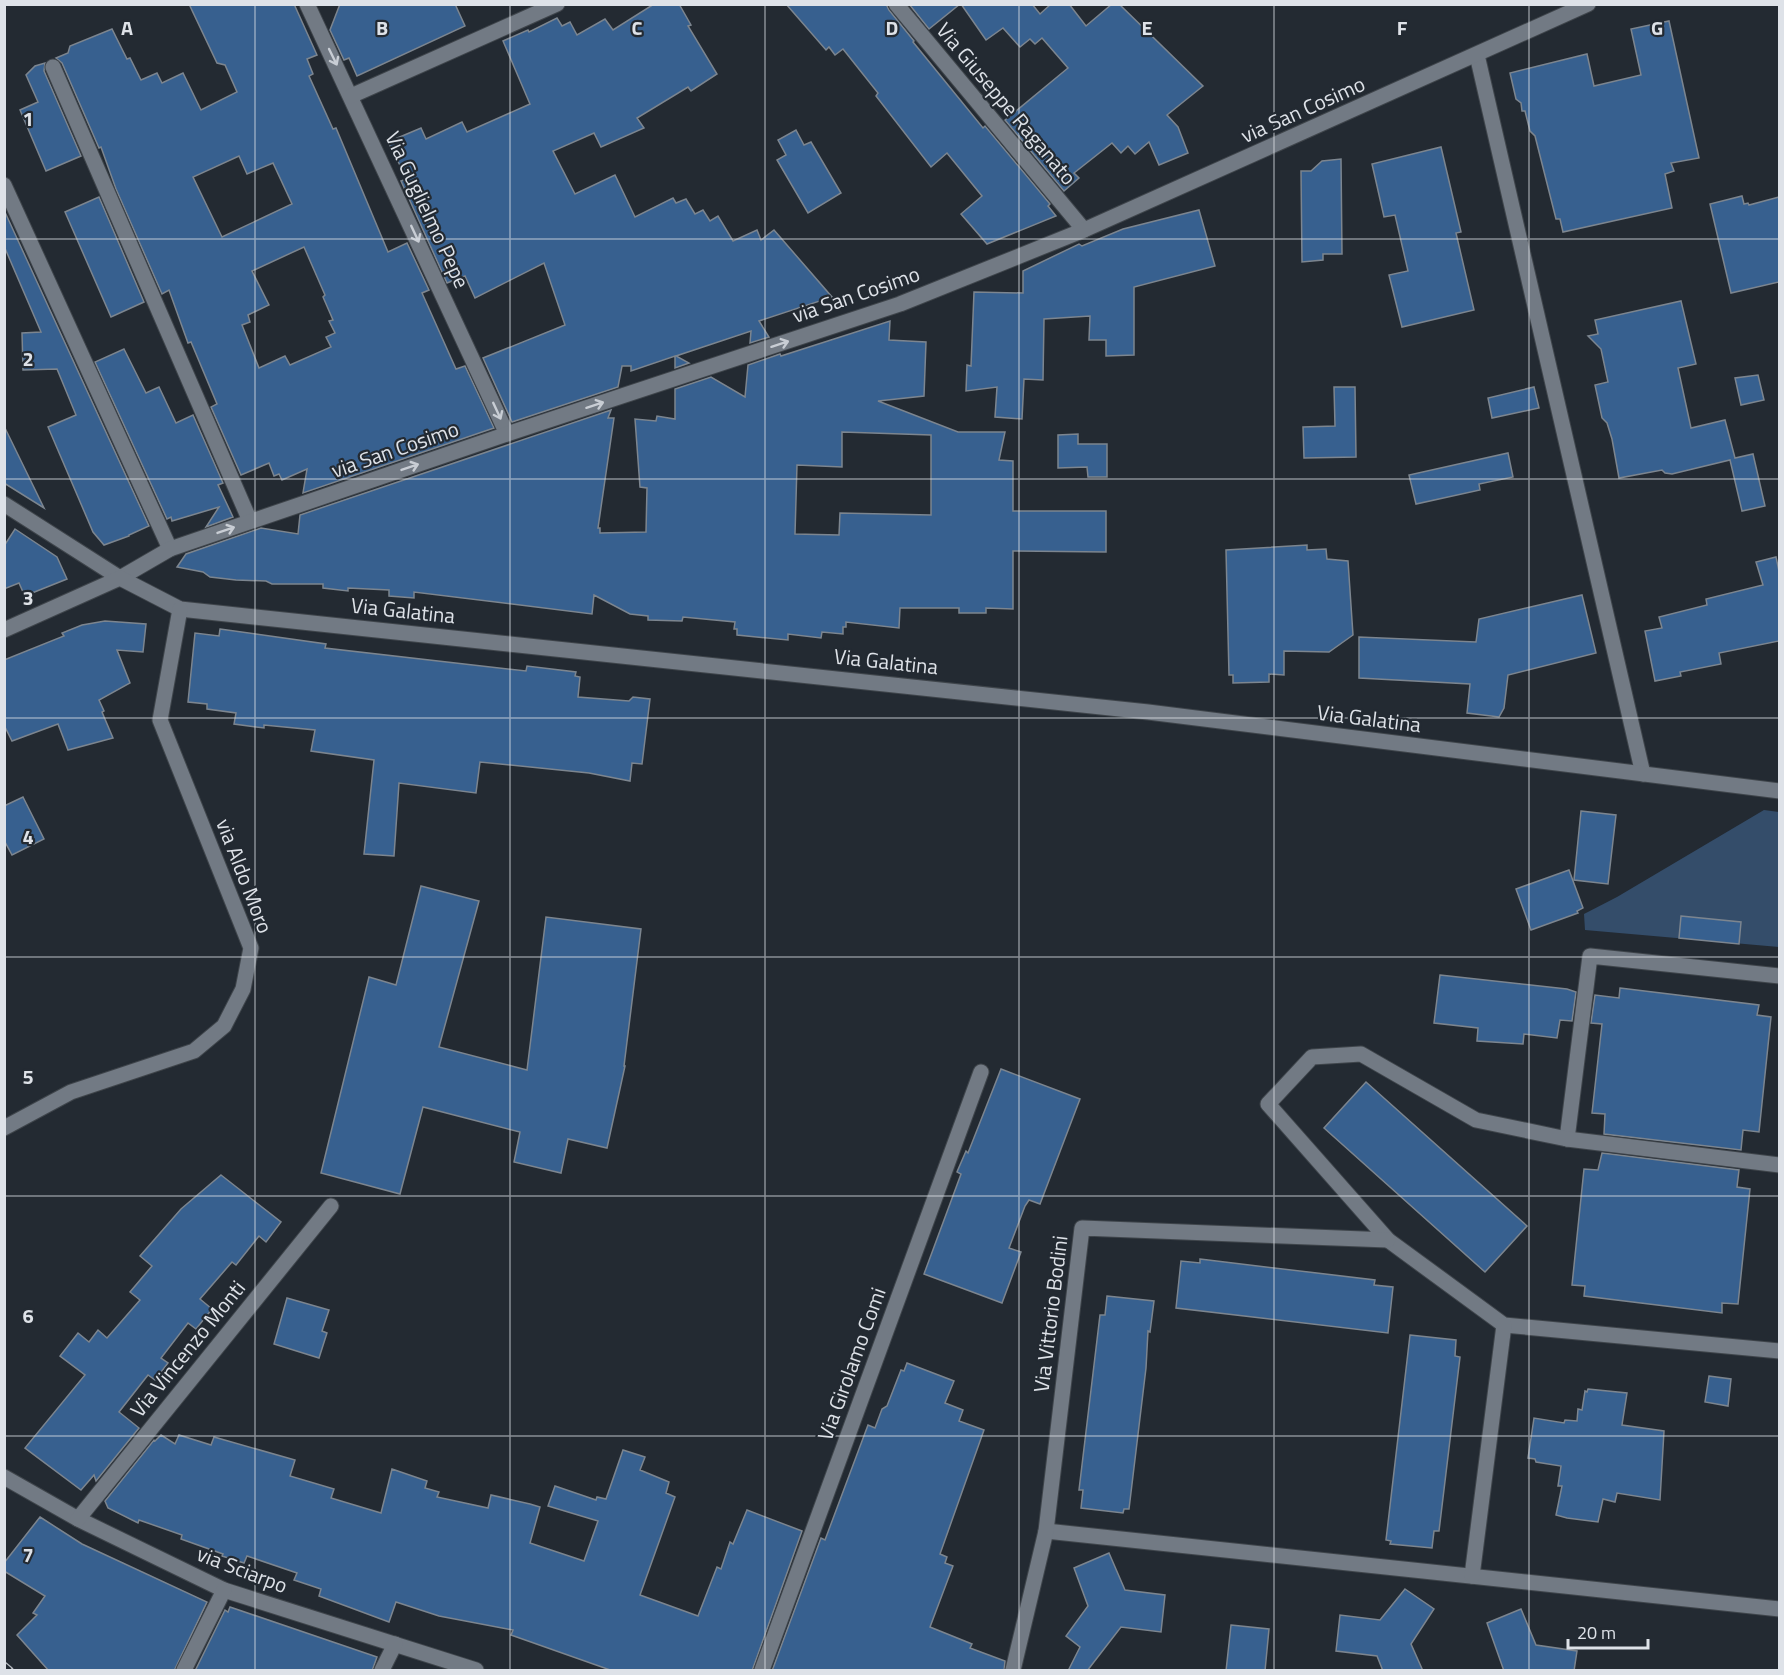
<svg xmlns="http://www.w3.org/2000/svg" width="1784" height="1675" viewBox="0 0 1784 1675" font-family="'Titillium Web',sans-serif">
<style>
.green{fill:#344d6a}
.building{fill:#37608f;stroke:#7c858f;stroke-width:1.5;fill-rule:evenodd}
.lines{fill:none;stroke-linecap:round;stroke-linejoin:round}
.minor-casing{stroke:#3f454b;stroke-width:17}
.tertiary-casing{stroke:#3f454b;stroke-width:17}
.minor{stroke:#727a84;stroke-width:15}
.tertiary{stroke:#727a84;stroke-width:15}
.rail-casing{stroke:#b6bbc1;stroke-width:7}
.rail{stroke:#232a32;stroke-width:4.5;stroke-dasharray:14;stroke-linecap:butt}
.oneway{stroke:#c8cdd4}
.grid{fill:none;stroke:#dee2e8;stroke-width:1.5;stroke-opacity:0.55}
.labels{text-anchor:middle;stroke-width:4.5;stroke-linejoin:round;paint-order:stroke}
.street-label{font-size:21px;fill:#dee2e8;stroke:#232a32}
.grid-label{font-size:20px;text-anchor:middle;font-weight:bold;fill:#dee2e8;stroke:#232a32;stroke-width:4.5;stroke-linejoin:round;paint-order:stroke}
</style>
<rect width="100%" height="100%" fill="#232a32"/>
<!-- green -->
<path class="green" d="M1764,810L1779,812V947L1585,930L1584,914L1617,897Z"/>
<!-- building -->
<g class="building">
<path d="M189,4H294L317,55L307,59L313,74L309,76L333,129L336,128L388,252L407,243L429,290L422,293L456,369L465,366L494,428L303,493L307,469L282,480L279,474L274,476L269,463L241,475L211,407L217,404L191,342L188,343L169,290L162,294L116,189L101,147L99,148L62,63L56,58L68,53L70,46L112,29L127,59L130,58L141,80L157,73L162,83L183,73L201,110L237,92L225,65L217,63ZM239,156L247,174L273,163L292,204L222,237L193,177ZM304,247L325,295L323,297L333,320L329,321L335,333L326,337L331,347L290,365L285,356L259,368L242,325L250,322L248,315L269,305L252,271Z"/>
<path d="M340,4H455L465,26L357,76L349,58L344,60L330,30Z"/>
<path d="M654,4H679L691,25L688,26L717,74L691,91L688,87L637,118L644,128L601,147L594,133L553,151L575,194L615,175L635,217L673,198L676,203L686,199L695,214L703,210L710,221L718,216L733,241L757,230L761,240L774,230L832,297L759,321L769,337L750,343L751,331L676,356L689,363L675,368V356L631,371V366H622L618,387L512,422L483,358L565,325L544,263L475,298L465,276L447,283L401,181L407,179L388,142L421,128L426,139L462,122L467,132L530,104L503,41L528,30L529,32L557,18L562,26L570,22L577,35L605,19L613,30Z"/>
<path d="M786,4H886L889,10L914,41L913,42L983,128L985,126L1050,204L1048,206L1056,216L987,244L961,214L982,196L947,153L931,167L876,96L878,93L843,49L835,55L829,47L826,50Z"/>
<path d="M909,4H960L929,29Z"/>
<path d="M961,4H1032L1040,14L1051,4H1069L1086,26L1112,4H1119L1203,86L1167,115L1178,127L1188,153L1159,165L1149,142L1135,154L1128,146L1121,153L1112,143L1074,173L1079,178L1064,191L1005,120L1068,68L1042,38L1035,44L1030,39L1020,47L1003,28L986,40Z"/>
<path d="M1669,21L1699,158L1671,163L1674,171L1665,174L1672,208L1563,232L1560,219H1556L1535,136L1530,131L1525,111H1522L1521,103L1516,99L1510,73L1587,54L1594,86L1641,75L1631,29Z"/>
<path d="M45,63L44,71L81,156L46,171L20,110L38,102L26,75L35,66Z"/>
<path d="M796,130L804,145L811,142L841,193L808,213L777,160L786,155L778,140Z"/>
<path d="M1441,147L1461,232L1456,233L1474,310L1402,327L1389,275L1408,271L1395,215L1384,217L1372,164Z"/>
<path d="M1341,159L1342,254H1323V260L1302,262L1301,171H1311L1322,161Z"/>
<path d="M1742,196L1744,204L1748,203L1749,205L1779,197V282L1731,293L1710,204Z"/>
<path d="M99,197L144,302L111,317L65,212Z"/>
<path d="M4,210L149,526L129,535V536L104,545L93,532L48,427L76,415L57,369L23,370L22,333L41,332L4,246Z"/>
<path d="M1199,210L1215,266L1134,287V355L1106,356V340H1089L1090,316L1044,319L1043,380L1024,379L1022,419L995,417L997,387L966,391L967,365L971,366L974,292L1023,293V271L1079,244L1082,246L1123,229Z"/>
<path d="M1681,301L1696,364L1678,368L1691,428L1725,420L1735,458L1753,454L1765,506L1742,511L1730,460L1672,474L1665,473L1662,470L1619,478L1612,439L1607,423L1602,418L1595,385L1608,382L1601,349L1588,336L1598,334L1595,320Z"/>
<path d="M890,321L889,340L926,342L924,396L878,401L958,432H1005L999,460L1013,461V511H1106V552L1013,551V609L986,608V613H959V608H900L899,628L846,622V627H843V634L822,632L821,638L788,634V640L737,635V629H734L735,622L683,617L682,621L648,620V616L630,614L594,595L592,614L414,592V598L389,596V590L348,588V591L323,588V584H272L266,581L236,580L210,577L203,572L177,567L186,554L261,528L298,534L300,515L611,410L608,418H614L598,528H600V533L646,532L647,488L640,487L635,419L656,421L657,416L675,419V389L711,377L745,397L748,365L780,354L781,356ZM842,432L931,435V515L840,513L839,535L795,534L797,465L842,467Z"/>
<path d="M124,349L146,393L159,387L176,423L193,415L223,483L218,485L233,517L206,527L219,507L172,521L171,517L167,519L95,362Z"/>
<path d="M1758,375L1764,400L1741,405L1735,378Z"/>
<path d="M1334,387H1355L1356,457L1304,458L1303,427L1335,426Z"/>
<path d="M1534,387L1539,408L1492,418L1488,398Z"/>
<path d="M4,426L44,508L4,483Z"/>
<path d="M1078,434V444H1107V477H1088L1087,467L1058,468V435Z"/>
<path d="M1508,453L1513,477L1479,484L1480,490L1416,504L1409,475Z"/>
<path d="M15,529L57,557L67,579L27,595L25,591L23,592L19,583L4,589V546Z"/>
<path d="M1307,545V550L1326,549L1327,559L1348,561L1353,635L1329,652L1284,651V675L1269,674V682L1233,683V675H1229L1226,550Z"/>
<path d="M1776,557L1779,571V641L1719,653L1721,664L1680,672L1681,676L1655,681L1645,631L1662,628L1659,617L1707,605L1706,599L1763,585L1756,562Z"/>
<path d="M1582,595L1596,653L1508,675L1504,708L1499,717L1467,713L1470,684L1359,678V637L1476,642L1479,619Z"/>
<path d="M105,621L146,624L143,652L117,650L130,683L99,700L104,711L102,712L113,738L68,750L58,724L12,741L4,725V660L64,636L62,633L82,625Z"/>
<path d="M220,629L326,644L325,648L526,671L527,666L576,672L575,676L580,677L578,697L629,701L633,697L650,699L642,764L632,763L630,781L589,773L480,762L476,793L399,783L394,856L364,854L374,760L311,751L315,730L264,725V728L234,724L236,713L207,709V704L188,702L195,633L219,636Z"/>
<path d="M23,797L44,839L12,855L4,840V806Z"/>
<path d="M1581,811L1616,815L1608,884L1574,880Z"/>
<path d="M1569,870L1583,908L1577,911L1578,913L1531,930L1516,889Z"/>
<path d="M421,886L479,901L439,1047L527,1070L546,917L641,929L624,1066H625L607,1148L568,1139L561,1173L514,1162L520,1132L423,1107L400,1194L321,1173L369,977L396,985Z"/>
<path d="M1681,916L1741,922L1739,944L1679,938Z"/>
<path d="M1440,975L1567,989L1576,992L1572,1021L1560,1020L1557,1038L1524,1034L1523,1044L1477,1041L1478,1028L1434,1023Z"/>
<path d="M1620,988L1759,1005L1757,1015L1771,1017L1759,1132L1743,1130L1741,1150L1604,1134L1605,1114L1592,1113L1602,1024L1591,1023L1595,995L1619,998Z"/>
<path d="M1001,1069L1080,1099L1040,1204L1029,1200L1025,1206L1009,1248L1021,1252L1002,1303L924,1274L961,1174L957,1172L966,1151L968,1153Z"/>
<path d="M1366,1082L1527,1226L1485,1272L1324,1128Z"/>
<path d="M1602,1153L1739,1170L1737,1187L1750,1189L1738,1304L1722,1303V1313L1584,1296L1585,1286L1572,1285L1584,1169L1598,1170Z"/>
<path d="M221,1175L281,1222L266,1242L259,1236L236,1265L232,1262L200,1299L212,1309L196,1329L188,1323L161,1358L168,1363L155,1380L148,1375L119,1412L139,1428L96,1481L94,1475L81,1490L25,1448L85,1375L60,1356L78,1333L89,1342L98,1330L107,1338L140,1300L130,1292L152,1266L140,1256L181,1209Z"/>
<path d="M1200,1259L1375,1280L1374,1285L1393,1287L1388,1333L1176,1308L1181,1261L1200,1263Z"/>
<path d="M1107,1296L1154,1301L1150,1332L1148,1331L1146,1368L1129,1509H1124L1123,1513L1081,1508L1083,1490H1079L1100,1315H1105Z"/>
<path d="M287,1298L329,1310L322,1331L327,1333L319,1358L274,1344Z"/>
<path d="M1410,1335L1456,1340L1455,1356L1460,1357L1439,1531H1434L1432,1548L1390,1544L1391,1541L1386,1540Z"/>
<path d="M907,1363L954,1381L945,1403L963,1410L959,1421L984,1430L940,1554L947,1557L945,1563L953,1566L930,1627L972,1644L970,1648L1005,1661L1004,1671H772L821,1538L825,1540L868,1425L875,1428L882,1409L887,1406L901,1370L904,1371Z"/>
<path d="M1709,1376L1731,1379L1728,1406L1705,1402Z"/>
<path d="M1588,1389L1627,1393L1622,1425L1664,1431L1660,1500L1617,1493L1615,1502L1603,1499L1598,1522L1567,1518L1556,1515L1562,1486H1558L1561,1466L1536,1462L1535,1459L1528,1458L1534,1418L1564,1423L1565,1420L1577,1421L1578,1409L1582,1410L1585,1391L1587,1392Z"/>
<path d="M161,1435L175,1444L179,1435L211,1445L214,1437L295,1460L290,1476L334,1489L331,1498L381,1513L392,1469L427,1481L425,1488L439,1492L437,1497L488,1508L491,1495L530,1504L540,1507L530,1543L584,1561L598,1521L548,1506L555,1486L596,1500L597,1497L606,1499L623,1450L645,1457L640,1470L669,1482L666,1493L675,1497L640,1595L698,1616L717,1567L721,1569L730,1542L733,1544L747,1510L802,1531L752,1671H613L511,1635L513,1630L439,1616L396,1602L389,1622L319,1596L321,1589L294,1580L297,1573L247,1556L244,1563L222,1556L223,1554L181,1539L182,1535L139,1520L138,1523L108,1508L105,1501L154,1440L155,1441Z"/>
<path d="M40,1517L82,1544L207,1602L174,1671H49L17,1635L37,1615L33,1613L45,1596L4,1571V1563Z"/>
<path d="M1109,1553L1125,1590L1165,1595L1161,1632L1121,1627L1087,1671H1068L1080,1647L1066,1636L1088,1606L1074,1568Z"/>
<path d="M1405,1589L1434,1609L1411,1644L1423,1671H1383L1377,1656L1336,1651L1340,1615L1380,1620Z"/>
<path d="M230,1607L377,1657L372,1671H195L225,1610L228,1612Z"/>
<path d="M1521,1609L1536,1645L1577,1651L1574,1671H1504L1487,1623Z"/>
<path d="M1231,1625L1269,1629L1265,1671H1226Z"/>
</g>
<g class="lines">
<!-- minor casing -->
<g class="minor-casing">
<g id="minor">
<path d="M307,4L507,434"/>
<path d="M896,4L1084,230"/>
<path d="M1477,55L1643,774"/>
<path d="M53,67L250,521"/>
<path d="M351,96L557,4"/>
<path d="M4,185L170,549"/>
<path d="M120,578L170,549L507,434L900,304L1084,230L1588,4"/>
<path d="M1567,1139L1590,956L1780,976"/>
<path d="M1780,1165L1567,1139L1476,1120L1361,1054L1312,1057L1268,1104L1388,1240L1504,1325L1780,1351"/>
<path d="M4,1477L78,1519L224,1590L476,1670"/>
<path d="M78,1519L331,1206"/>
<path d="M1046,1531L1780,1609"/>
<path d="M1472,1576L1504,1325"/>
<path d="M184,1670L224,1590"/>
<path d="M382,1670L395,1644"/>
<path d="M762,1670L981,1072"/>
<path d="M1013,1670L1046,1531L1082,1228L1388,1240"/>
</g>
</g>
<!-- tertiary casing -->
<g class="tertiary-casing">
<g id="tertiary">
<path d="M4,504L120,578"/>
<path d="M4,630L120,578L180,609L1148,712L1780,791"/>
<path d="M4,1128L71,1092L194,1051L224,1026L243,989L251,948L160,720L180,609"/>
</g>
</g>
<!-- minor -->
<use href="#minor" class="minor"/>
<!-- tertiary -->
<use href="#tertiary" class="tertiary"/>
<!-- rail casing -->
<g class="rail-casing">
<path id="rail" d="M4,1665L10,1670"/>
</g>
<!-- rail -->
<use href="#rail" class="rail"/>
</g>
<!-- one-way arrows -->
<defs><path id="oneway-shaft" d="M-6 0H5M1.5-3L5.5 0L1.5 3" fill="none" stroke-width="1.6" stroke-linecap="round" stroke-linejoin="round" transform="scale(1.5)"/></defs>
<g class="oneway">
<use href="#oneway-shaft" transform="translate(333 57) rotate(64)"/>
<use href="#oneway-shaft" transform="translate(415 234) rotate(65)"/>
<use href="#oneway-shaft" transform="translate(780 344) rotate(-18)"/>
<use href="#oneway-shaft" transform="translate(595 405) rotate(-18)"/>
<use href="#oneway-shaft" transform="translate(497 411) rotate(65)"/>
<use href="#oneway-shaft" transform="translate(410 467) rotate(-19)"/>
<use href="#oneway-shaft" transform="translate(226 530) rotate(-19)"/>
</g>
<!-- grid -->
<path class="grid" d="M255,4V1670M510,4V1670M765,4V1670M1019,4V1670M1274,4V1670M1529,4V1670M4,239H1780M4,479H1780M4,718H1780M4,957H1780M4,1196H1780M4,1436H1780"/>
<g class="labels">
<!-- street labels -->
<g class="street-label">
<text transform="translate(1006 104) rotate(50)" y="7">Via Giuseppe Raganato</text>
<text transform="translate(1303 110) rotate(-24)" y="7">via San Cosimo</text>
<text transform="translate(427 210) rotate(65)" y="7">Via Guglielmo Pepe</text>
<text transform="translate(856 295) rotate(-19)" y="7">via San Cosimo</text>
<text transform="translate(395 450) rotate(-19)" y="7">via San Cosimo</text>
<text transform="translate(403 611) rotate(6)" y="7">Via Galatina</text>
<text transform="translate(886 662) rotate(6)" y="7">Via Galatina</text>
<text transform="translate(1369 719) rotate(7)" y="7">Via Galatina</text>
<text transform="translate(244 876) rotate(69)" y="7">via Aldo Moro</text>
<text transform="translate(1051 1314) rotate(-83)" y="7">Via Vittorio Bodini</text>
<text transform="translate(188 1349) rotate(-51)" y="7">Via Vincenzo Monti</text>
<text transform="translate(852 1364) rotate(-70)" y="7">Via Girolamo Comi</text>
<text transform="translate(242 1570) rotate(21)" y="7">via Sciarpo</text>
</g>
</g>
<g class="grid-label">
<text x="127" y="35">A</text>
<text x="382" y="35">B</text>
<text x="637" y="35">C</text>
<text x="892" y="35">D</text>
<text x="1147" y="35">E</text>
<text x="1402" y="35">F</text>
<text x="1657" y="35">G</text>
<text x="28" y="126">1</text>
<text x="28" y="366">2</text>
<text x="28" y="605">3</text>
<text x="28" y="844">4</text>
<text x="28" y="1084">5</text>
<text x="28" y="1323">6</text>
<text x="28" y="1562">7</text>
</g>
<!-- border -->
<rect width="1784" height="1675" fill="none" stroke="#dee2e8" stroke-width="12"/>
<!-- scale -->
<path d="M1568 1639v9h80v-9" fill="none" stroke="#dee2e8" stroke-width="3"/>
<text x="1577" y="1639" font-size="18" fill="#dee2e8" stroke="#232a32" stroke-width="4.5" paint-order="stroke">20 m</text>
</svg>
